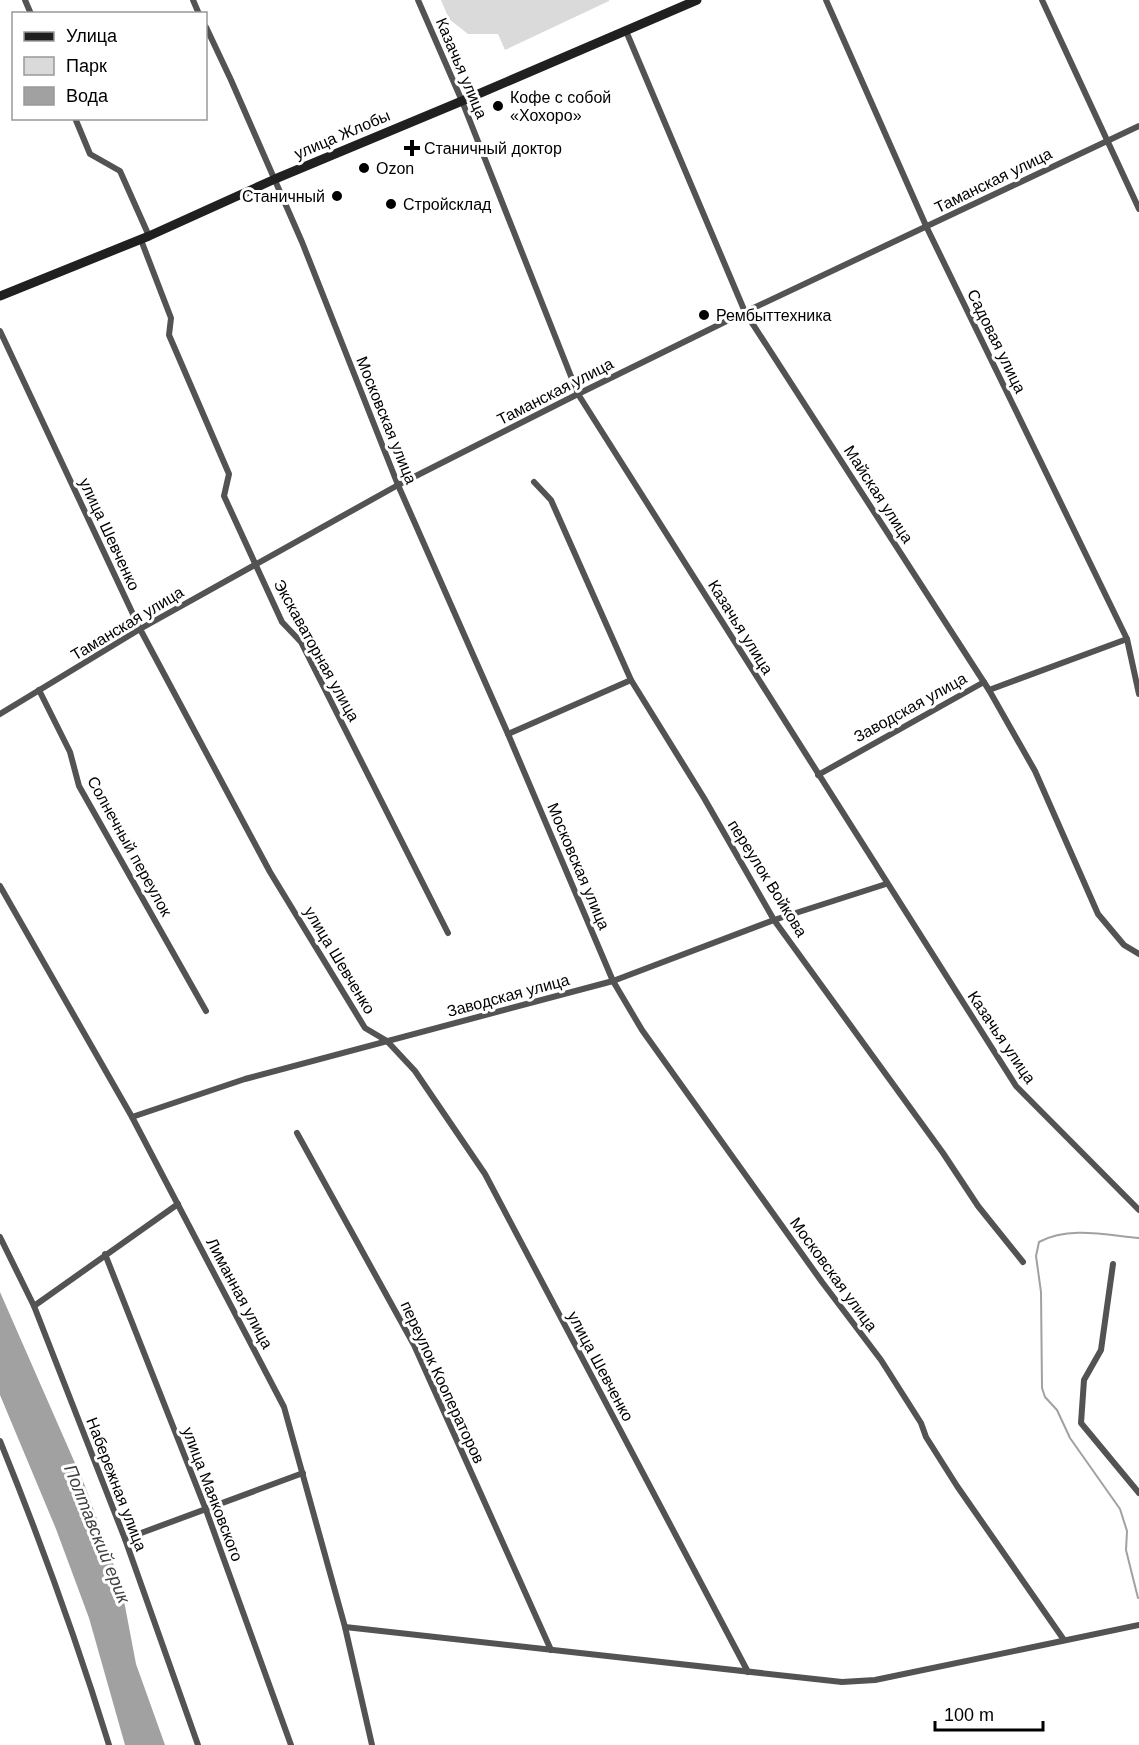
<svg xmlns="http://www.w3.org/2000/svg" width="1139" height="1745" viewBox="0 0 1139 1745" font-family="Arial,sans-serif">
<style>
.green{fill:#dadada}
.water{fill:#a1a1a1}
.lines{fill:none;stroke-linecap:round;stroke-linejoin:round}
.stream{stroke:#a1a1a1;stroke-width:2}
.street{stroke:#535353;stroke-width:6}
.secondary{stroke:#202020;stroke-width:9}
.poi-dot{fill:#000;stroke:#fff;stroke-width:2}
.labels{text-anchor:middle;stroke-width:6;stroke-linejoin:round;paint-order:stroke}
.street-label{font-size:16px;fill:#000;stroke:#fff}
.poi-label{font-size:16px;fill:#000;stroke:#fff;text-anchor:start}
.water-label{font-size:18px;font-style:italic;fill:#424242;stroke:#fff}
</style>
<rect width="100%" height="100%" fill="#fff"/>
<!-- green -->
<path class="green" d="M441,0H609V1L505,50L498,34H468L449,19Z"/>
<!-- water -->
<path class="water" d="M0,1292L85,1486L121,1585L136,1664L165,1745H125L89,1618L56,1529L0,1395Z"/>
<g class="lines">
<!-- stream -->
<path class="stream" d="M1138,1598L1126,1550L1127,1531L1120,1509L1070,1438L1057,1410L1045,1397L1042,1388L1041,1292L1036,1256L1039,1242C1069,1226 1106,1235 1139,1238"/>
<!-- street -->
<g class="street">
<path d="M25,0L31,14"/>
<path d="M193,0L199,14"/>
<path d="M418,0L462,101L578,394L1016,1086L1139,1210"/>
<path d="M826,0L927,228L1127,639L1139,694"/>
<path d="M1042,0L1139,209"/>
<path d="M206,27L231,80L302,242L398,485L508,734L613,981L642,1030L822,1282L881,1360L921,1423L926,1437L957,1486L1064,1640"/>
<path d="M626,31L745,312L989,690L1035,771L1098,914L1124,945L1139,954"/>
<path d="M75,118L90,154L120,171L149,236"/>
<path d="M141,240L171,318L169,335L229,474L224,496L282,622L301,642L448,933"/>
<path d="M0,331L140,629L270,872L365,1028L387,1041L415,1071L485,1174L748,1672"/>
<path d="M534,482L551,500L631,680L704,798L774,920L943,1153L978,1206L1023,1262"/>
<path d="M39,690L70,752L79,786L206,1011"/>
<path d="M989,690L1127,639"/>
<path d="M0,714L140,629L398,485L578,394L745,312L1139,126"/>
<path d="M508,734L631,680"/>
<path d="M818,775L984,682"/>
<path d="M0,886L132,1117L284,1407L345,1627L372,1745"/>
<path d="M132,1117L245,1079L613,981L774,920L886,884"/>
<path d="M297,1133L414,1345L551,1650"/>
<path d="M0,1237L34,1306L125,1539L198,1745"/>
<path d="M105,1254L206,1510L291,1745"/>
<path d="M1113,1264L1101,1350L1084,1380L1081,1423L1139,1493"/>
<path d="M34,1306L178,1204"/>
<path d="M0,1441C41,1542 77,1641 109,1745"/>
<path d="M125,1539L303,1473"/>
<path d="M345,1627L842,1682L875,1680L1139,1625"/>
</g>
<!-- secondary -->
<path class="secondary" d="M0,296L149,236L275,179L462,101L697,0"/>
</g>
<!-- markers -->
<g class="poi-dot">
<circle cx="498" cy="106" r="6"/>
<path d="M409 139h6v6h6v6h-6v6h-6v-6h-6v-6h6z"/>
<circle cx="364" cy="168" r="6"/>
<circle cx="337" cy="196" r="6"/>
<circle cx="391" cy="204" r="6"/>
<circle cx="704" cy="315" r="6"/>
</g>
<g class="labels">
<!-- street labels -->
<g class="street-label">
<text transform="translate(462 68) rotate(67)" y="6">Казачья улица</text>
<text transform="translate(342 134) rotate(-23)" y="6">улица Жлобы</text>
<text transform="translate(993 180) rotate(-26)" y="6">Таманская улица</text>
<text transform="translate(997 341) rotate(64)" y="6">Садовая улица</text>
<text transform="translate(555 391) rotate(-27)" y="6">Таманская улица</text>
<text transform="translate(387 420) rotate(68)" y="6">Московская улица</text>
<text transform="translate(879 494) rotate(57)" y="6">Майская улица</text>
<text transform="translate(110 534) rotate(65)" y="6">улица Шевченко</text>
<text transform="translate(127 623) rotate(-31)" y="6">Таманская улица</text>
<text transform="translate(741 627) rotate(58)" y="6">Казачья улица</text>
<text transform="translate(317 650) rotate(61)" y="6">Экскаваторная улица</text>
<text transform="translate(910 707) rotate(-29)" y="6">Заводская улица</text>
<text transform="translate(130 846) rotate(61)" y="6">Солнечный переулок</text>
<text transform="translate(579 866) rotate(67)" y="6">Московская улица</text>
<text transform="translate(768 878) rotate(58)" y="6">переулок Войкова</text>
<text transform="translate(340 960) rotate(59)" y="6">улица Шевченко</text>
<text transform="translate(508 995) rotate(-15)" y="6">Заводская улица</text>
<text transform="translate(1002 1037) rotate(56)" y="6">Казачья улица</text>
<text transform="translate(834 1274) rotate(54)" y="6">Московская улица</text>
<text transform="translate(240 1293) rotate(62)" y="6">Лиманная улица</text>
<text transform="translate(601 1366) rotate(62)" y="6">улица Шевченко</text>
<text transform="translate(443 1382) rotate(65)" y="6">переулок Кооператоров</text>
<text transform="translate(117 1484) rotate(69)" y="6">Набережная улица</text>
<text transform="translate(213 1494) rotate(69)" y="6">улица Маяковского</text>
</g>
<!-- poi labels -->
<g class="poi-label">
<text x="510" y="103">Кофе с собой<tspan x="510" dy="18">«Хохоро»</tspan></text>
<text x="424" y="154">Станичный доктор</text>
<text x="376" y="174">Ozon</text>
<text x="325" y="202" text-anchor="end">Станичный</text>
<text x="403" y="210">Стройсклад</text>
<text x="716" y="321">Рембыттехника</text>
</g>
<!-- water labels -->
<g class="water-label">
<text transform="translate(97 1534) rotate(68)" y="6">Полтавский ерик</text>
</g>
</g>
<!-- legend -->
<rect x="12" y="12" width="195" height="108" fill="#ffffff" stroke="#999999" stroke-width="1.5"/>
<rect x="24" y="32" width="30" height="9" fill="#202020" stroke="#999999" stroke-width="1.5"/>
<text x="66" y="42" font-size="18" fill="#000000">Улица</text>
<rect x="24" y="57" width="30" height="18" fill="#dadada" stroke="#999999" stroke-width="1.5"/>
<text x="66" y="72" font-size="18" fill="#000000">Парк</text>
<rect x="24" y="87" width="30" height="18" fill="#a1a1a1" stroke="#999999" stroke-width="1.5"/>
<text x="66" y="102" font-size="18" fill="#000000">Вода</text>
<!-- scale -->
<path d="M935 1721v9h108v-9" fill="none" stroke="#000000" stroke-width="3"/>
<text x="944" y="1721" font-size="18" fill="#000000" stroke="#ffffff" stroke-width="4.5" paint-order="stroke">100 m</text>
</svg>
